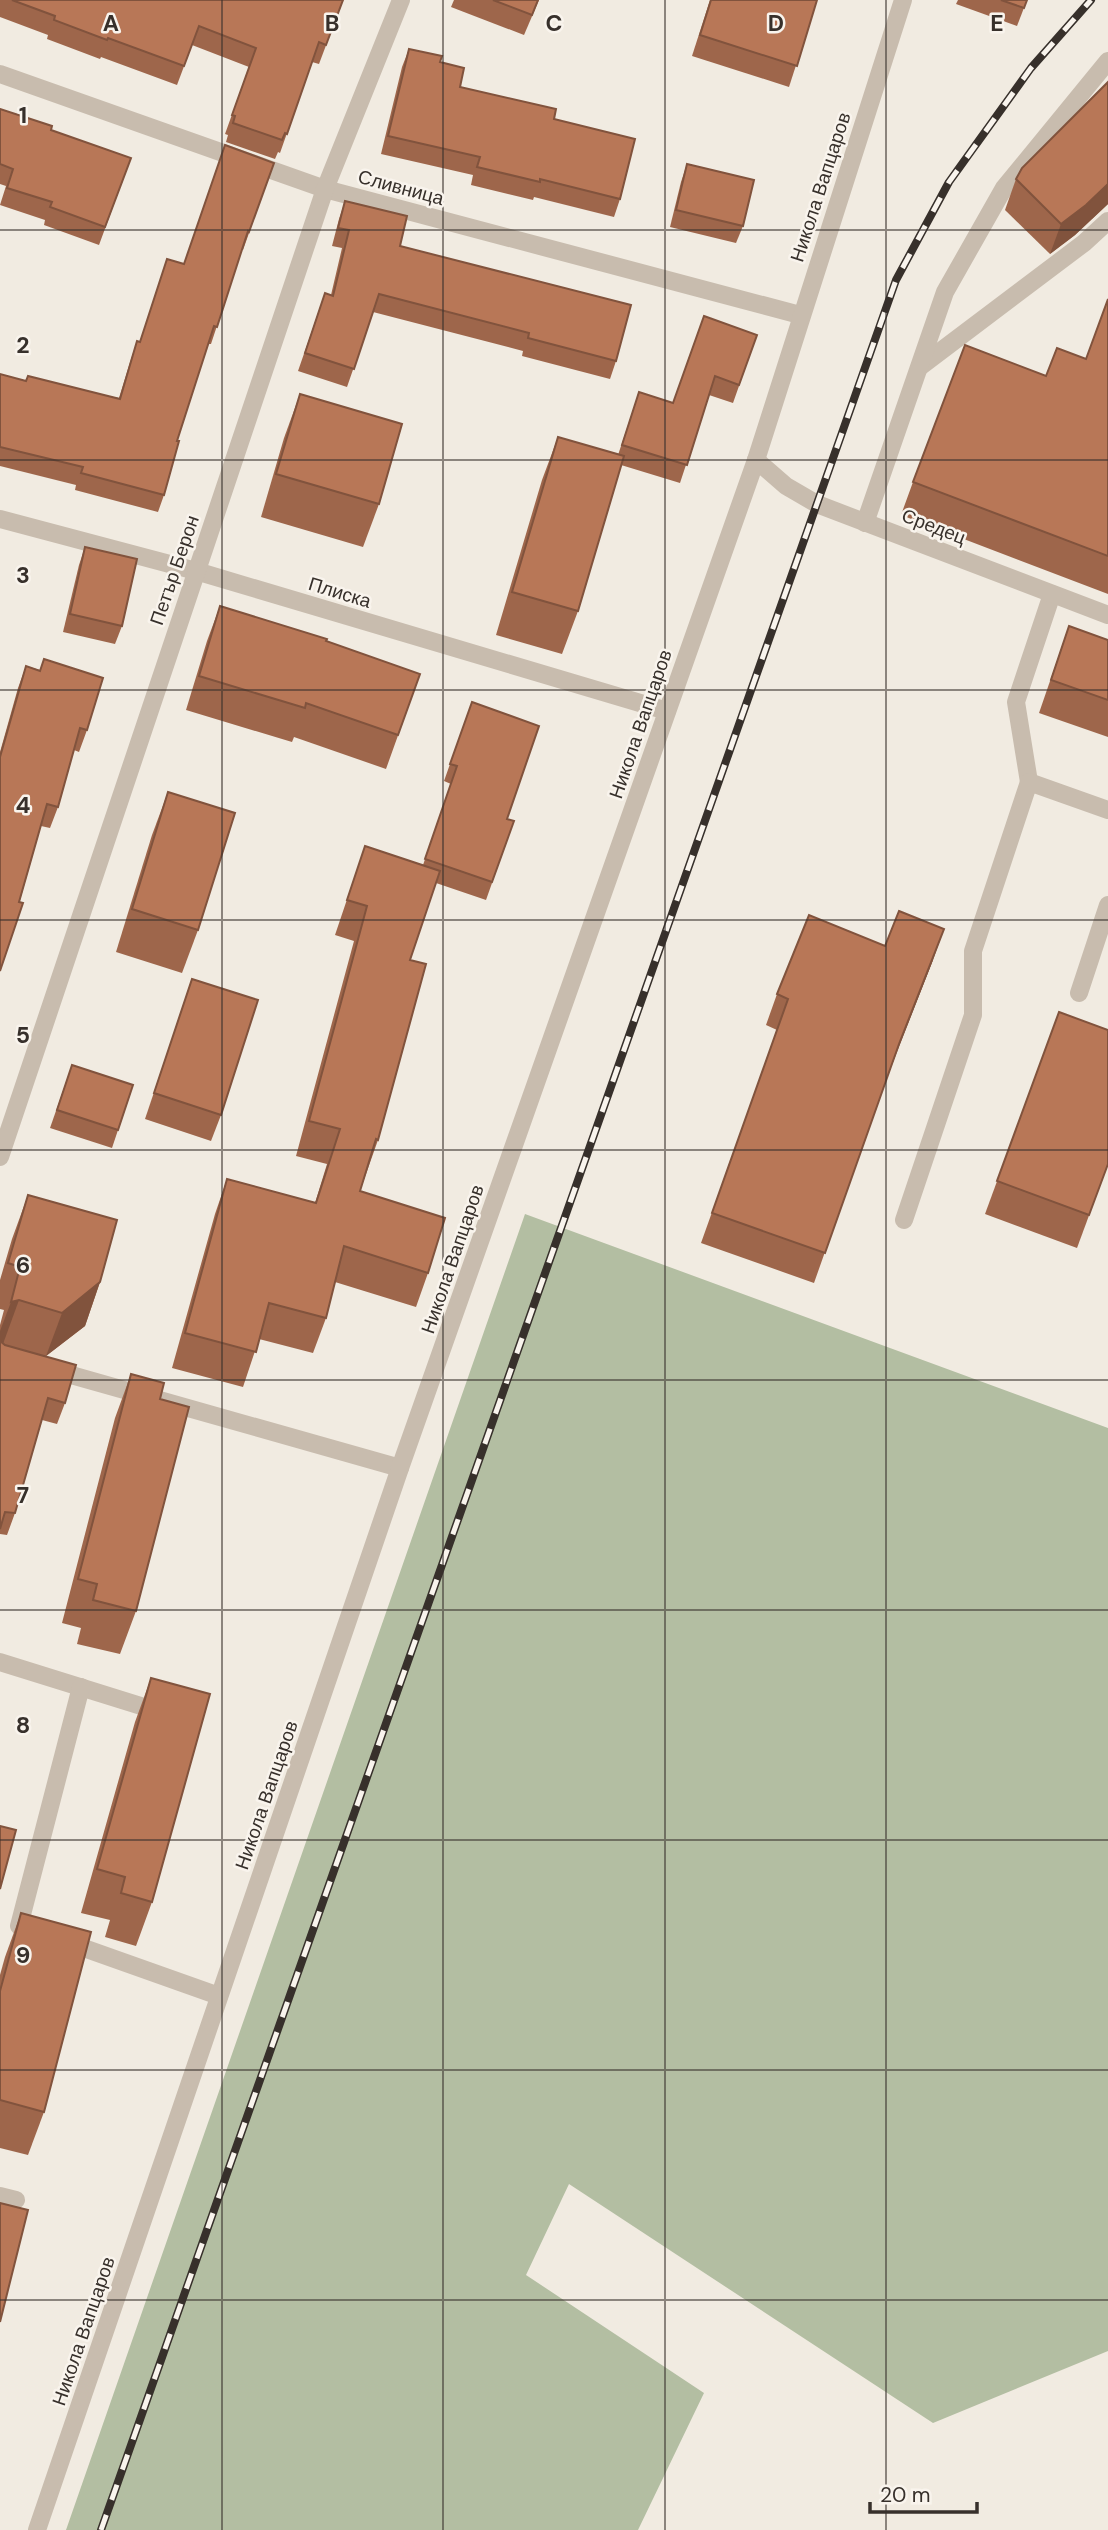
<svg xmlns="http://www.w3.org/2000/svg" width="1108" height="2530" viewBox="0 0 1108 2530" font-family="'DM Sans',sans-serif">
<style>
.green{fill:#b3bea2}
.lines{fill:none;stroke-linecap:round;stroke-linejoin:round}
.lane{stroke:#c8bcae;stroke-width:18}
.street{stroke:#c8bcae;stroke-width:18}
.rail-casing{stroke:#37302b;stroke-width:8}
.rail{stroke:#f9f4ed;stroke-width:5;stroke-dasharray:16;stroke-linecap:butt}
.wall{fill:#9e664b}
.shaded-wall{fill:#81533d}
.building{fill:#b87757;stroke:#81533d;stroke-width:2}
.grid{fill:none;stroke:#37302b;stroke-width:2;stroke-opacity:0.55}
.labels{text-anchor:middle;stroke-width:5;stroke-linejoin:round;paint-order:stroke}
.street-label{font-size:19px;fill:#37302b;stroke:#f9f4ed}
.grid-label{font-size:23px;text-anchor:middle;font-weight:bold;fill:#37302b;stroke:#f9f4ed;stroke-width:5;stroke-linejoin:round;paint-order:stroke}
</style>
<rect width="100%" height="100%" fill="#f1ebe1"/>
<!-- green -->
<path class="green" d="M525,1214L1108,1428V2351L933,2423L569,2184L526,2275L704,2393L638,2530H66Z"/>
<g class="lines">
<!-- lane -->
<g class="lane">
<path d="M921,366L1084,243L1108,221"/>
<path d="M865,523L945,292L1004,188L1108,61"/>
<path d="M1029,782L1016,702L1052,594"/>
<path d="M1079,993L1108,905"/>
<path d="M904,1220L973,1015V951L1029,782L1108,810"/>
<path d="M0,1662L141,1706"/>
<path d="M31,1930L19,1926L81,1687"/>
<path d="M64,1941L219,1996"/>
</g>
<!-- street -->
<g class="street">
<path d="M0,74L325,189L800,315"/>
<path d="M756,460L786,486L817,504L1108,615"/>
<path d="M0,519L196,571L667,711"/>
<path d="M0,1157L325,189L401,0"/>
<path d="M50,1369L400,1468"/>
<path d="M0,2196L16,2200"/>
<path d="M37,2530L400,1468L756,460L903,0"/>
</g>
<!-- rail casing -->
<g class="rail-casing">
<path id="rail" d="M101,2530L896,280L949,182L1031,68L1091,0"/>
</g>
<!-- rail -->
<use href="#rail" class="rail"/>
</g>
<!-- wall -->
<g class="wall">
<path d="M0,0H343L319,64L312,62L280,153L278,152L275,159L226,142L228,135L225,134L249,67L192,45L177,85L101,57L100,59L47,39L48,35L0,17Z"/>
<path d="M454,0H539L524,35L451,7Z"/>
<path d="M710,0H817L789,87L692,56Z"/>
<path d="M958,0H1027L1017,26L956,4Z"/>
<path d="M409,49L440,62L460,87L554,119L620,199L614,217L534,197L533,200L471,185L473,175L381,154L402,67Z"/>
<path d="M1108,82V204L1075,235L1050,254L1005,210L1016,179Z"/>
<path d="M0,109L51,130L131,158L99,245L44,225L45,220L0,205L6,186L0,184Z"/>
<path d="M274,163L243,250H242L211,344H208L177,441L164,495L158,512L75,490L76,485L0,466V374L26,381L119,398L131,359L137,341L140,342L167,259L183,264Z"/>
<path d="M687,164L743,226L736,243L670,227L681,182Z"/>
<path d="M345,201L400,246L616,361L610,379L522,356L523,351L373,312L347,387L298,371L325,293L331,295L342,248L332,246L339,219Z"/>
<path d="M1108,299V594L901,515L913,482L1046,376L1086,359Z"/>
<path d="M757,335L733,403L709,395L680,483L621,465L578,611L562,654L496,635L542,480L558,437L618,455L639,392L673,403Z"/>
<path d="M300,394L379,504L363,547L261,517L284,438Z"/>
<path d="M85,547L122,626L115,644L63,632L79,565Z"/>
<path d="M220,606L420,674L386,769L294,737L292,742L186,710L207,641Z"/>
<path d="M1069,626L1108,640V737L1039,713Z"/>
<path d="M44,659L87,730L79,752L74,750L58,807L50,828L41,826L0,971V752L18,688L26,666L40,670Z"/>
<path d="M472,702L507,819L514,821L486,900L436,883L410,960L378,1140L360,1191L428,1273L416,1307L335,1282L326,1318L313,1353L259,1339L243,1387L172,1368L215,1214L227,1179L315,1203L327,1164L296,1156L354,941L335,935L365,846L423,865L451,784L444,781Z"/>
<path d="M168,792L198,930L182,973L116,952L152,835Z"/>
<path d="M885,946L933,960L890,1068L814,1283L701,1243L777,1030L766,1025L777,994Z"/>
<path d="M192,979L221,1115L211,1141L145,1119Z"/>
<path d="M1059,1012L1108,1164L1077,1248L985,1214Z"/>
<path d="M72,1065L118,1130L112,1148L50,1128Z"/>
<path d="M28,1195L100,1282L85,1326L46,1356L65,1403L57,1424L42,1420L15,1513L7,1535L0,1534V1325L4,1310L0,1309V1280L12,1239Z"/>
<path d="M131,1374L160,1399L136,1611L120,1654L77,1644L81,1628L62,1623L115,1418Z"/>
<path d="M151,1678L152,1902L136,1946L105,1937L110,1920L81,1913L135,1722Z"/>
<path d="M21,1913L44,2112L28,2155L0,2148V1975L5,1957Z"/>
</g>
<!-- shaded-wall -->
<g class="shaded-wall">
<path d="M1108,184V204L1075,235L1050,254L1061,224Z"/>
<path d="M944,929L933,960L888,1075L899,1044Z"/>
<path d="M100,1282L85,1326L46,1356L62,1313Z"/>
<path d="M19,1300L3,1344H0V1331L11,1302Z"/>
</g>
<!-- building -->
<g class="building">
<path d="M12,0H343L326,45L319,42L287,134L285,133L282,140L233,123L235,116L232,115L256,48L199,26L184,66L108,38L107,40L54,20L55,16Z"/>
<path d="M493,0H538L532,15Z"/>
<path d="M711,0H817L797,66L700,35Z"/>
<path d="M1001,0H1027L1024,8Z"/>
<path d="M409,49L442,56L440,62L464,68L460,87L556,109L554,119L635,139L620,199L540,179V182L477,167L480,157L388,136Z"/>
<path d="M1108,82V184L1086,205L1061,224L1016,179L1022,168Z"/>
<path d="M0,109L52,126L51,130L131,158L105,227L50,207L52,202L7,188L13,169L0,164Z"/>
<path d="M225,145L274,163L249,232L248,231L217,327L214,326L177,441H179L164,495L81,473L83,467L0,447V374L26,381L28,376L120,399L137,341L140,342L167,259L184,264Z"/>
<path d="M687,164L754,180L743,226L676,210Z"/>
<path d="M345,201L407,216L400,246L631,305L616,361L528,338L529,333L379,294L354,369L305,353L325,293L333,296L349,230L338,228Z"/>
<path d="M1108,299V556L913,482L965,345L1046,376L1057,348L1086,359Z"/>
<path d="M704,316L757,335L739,385L715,376L687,465L622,445L639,392L673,403Z"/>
<path d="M300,394L402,424L379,504L276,474Z"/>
<path d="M558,437L624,456L578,611L512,592Z"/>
<path d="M85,547L137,559L122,626L70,614Z"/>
<path d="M220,606L327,639L326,641L420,674L398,735L306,703L305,708L199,676Z"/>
<path d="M1069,626L1108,640V700L1051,680Z"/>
<path d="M44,659L103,678L87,730L80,728L58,807L47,804L19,902L23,903L0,971V757L26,666L40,671Z"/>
<path d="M472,702L539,726L507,819L514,821L492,882L425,859L457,766L450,764Z"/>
<path d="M168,792L235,813L198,930L132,909Z"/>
<path d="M365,846L440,871L410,960L426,964L378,1140L376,1139L360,1191L445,1218L428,1273L344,1246L326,1318L269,1303L256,1352L185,1333L227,1179L316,1203L340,1129L309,1121L367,906L347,900Z"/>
<path d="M899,911L944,929L899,1044L825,1253L712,1213L788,999L777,994L809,915L885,946Z"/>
<path d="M192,979L258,1000L221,1115L154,1093Z"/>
<path d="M1059,1012L1108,1030V1164L1089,1215L997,1181Z"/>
<path d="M72,1065L133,1085L118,1130L57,1110Z"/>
<path d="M28,1195L117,1220L100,1282L62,1313L19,1300L11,1302L20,1267L8,1263Z"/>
<path d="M0,1341L5,1345L76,1365L65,1403L48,1398L15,1513L5,1512L0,1529Z"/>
<path d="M131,1374L164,1383L160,1399L189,1407L136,1611L93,1600L97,1584L78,1579Z"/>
<path d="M151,1678L210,1694L152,1902L121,1893L125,1877L97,1869Z"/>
<path d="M0,1826L16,1830L0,1889Z"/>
<path d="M21,1913L91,1932L44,2112L0,2100V1991Z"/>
<path d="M0,2203L28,2210L0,2322Z"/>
</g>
<!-- grid -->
<path class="grid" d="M222,0V2530M443,0V2530M665,0V2530M886,0V2530M0,230H1108M0,460H1108M0,690H1108M0,920H1108M0,1150H1108M0,1380H1108M0,1610H1108M0,1840H1108M0,2070H1108M0,2300H1108"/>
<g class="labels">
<!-- street labels -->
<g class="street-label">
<text transform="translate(401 187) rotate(15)" y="7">Сливница</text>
<text transform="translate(820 187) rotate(-72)" y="7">Никола Вапцаров</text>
<text transform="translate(934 526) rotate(21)" y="7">Средец</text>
<text transform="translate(174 570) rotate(-71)" y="7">Петър Берон</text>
<text transform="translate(340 592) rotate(17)" y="7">Плиска</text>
<text transform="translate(640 724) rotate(-71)" y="7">Никола Вапцаров</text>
<text transform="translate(452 1259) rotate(-71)" y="7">Никола Вапцаров</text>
<text transform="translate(266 1795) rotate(-71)" y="7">Никола Вапцаров</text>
<text transform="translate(83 2331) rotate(-71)" y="7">Никола Вапцаров</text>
</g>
</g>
<g class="grid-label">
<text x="111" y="31">A</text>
<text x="332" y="31">B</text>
<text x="554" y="31">C</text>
<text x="776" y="31">D</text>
<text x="997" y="31">E</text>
<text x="23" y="123">1</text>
<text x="23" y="353">2</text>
<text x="23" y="583">3</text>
<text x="23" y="813">4</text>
<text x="23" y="1043">5</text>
<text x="23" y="1273">6</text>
<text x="23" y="1503">7</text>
<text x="23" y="1733">8</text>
<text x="23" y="1963">9</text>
</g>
<!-- scale -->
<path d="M870 2502v10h107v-10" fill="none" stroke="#37302b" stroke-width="3.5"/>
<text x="880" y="2502" font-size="21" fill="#37302b" stroke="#f9f4ed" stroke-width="5" paint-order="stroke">20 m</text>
</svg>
